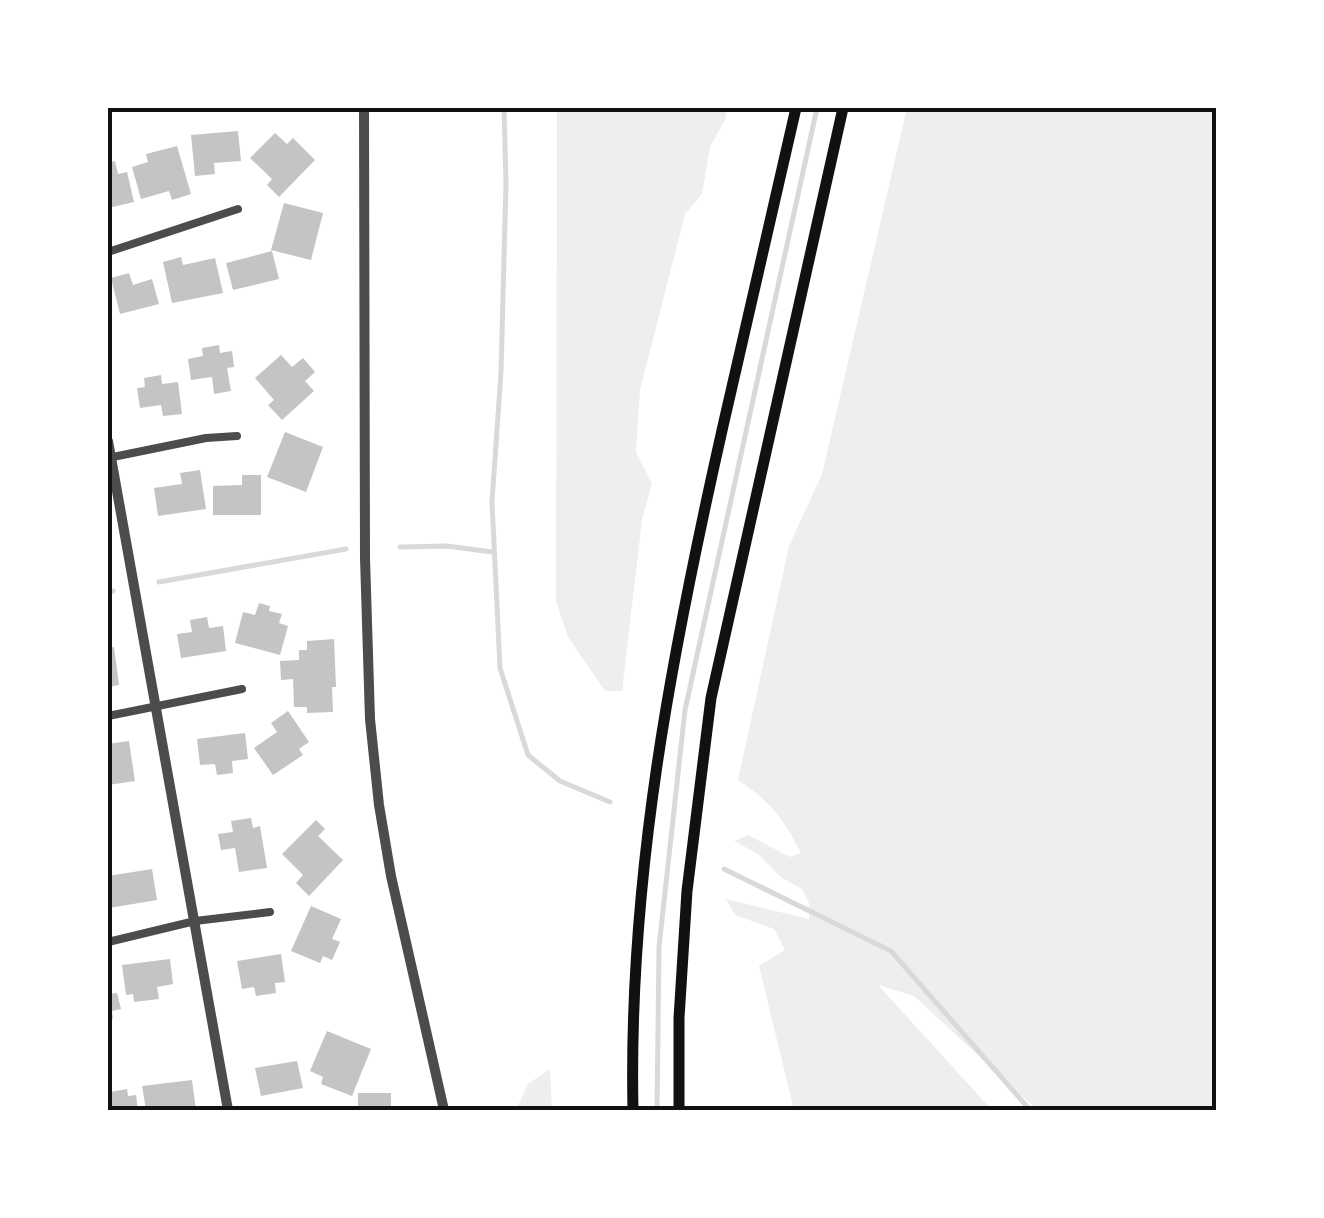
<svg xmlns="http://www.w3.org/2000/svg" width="1324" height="1218" viewBox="0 0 1324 1218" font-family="'Public Sans',sans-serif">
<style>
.green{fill:#eee}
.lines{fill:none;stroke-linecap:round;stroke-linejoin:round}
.stream{stroke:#d9d9d9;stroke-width:5}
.building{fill:#c4c4c4}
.minor{stroke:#4c4c4c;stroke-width:8}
.tertiary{stroke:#4c4c4c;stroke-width:10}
.secondary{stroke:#111;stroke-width:11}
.neatline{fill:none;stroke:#111;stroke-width:4}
</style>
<rect width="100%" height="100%" fill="#fff"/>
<!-- green -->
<g class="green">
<path d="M557,108H727L725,120L710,147L702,194L685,214L640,390L636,452L652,484L642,520L622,691H605L568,637L556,601Z"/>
<path d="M907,108H1216V1110H1037L914,996L878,985L992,1110H794L759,966L785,950L774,929L735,915L726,899L809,919V903L802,889L782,878L758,854L734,841L748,835L790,857L801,853C783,818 771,802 738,780L789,546L822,474Z"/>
<path d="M550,1069L552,1110H516L528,1084Z"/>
</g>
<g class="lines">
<!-- stream -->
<g class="stream">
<path d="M504,108L506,183L501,372L492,502L500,668L528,755L560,781L610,802"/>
<path d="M400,547L447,546L492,552"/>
<path d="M159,582L346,549"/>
<path d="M108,593L113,591"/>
<path d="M724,869L891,951L1030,1110"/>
<path d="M657,1110L659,947L685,710L817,108"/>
</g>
</g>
<!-- building -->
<g class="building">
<path d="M238,131L241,161L214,163L215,174L195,176L191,135Z"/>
<path d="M275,133L287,144L293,138L315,160L279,197L267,185L272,179L250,158Z"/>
<path d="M177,146L191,194L172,200L169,191L141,199L132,167L148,162L146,154Z"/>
<path d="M115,161L118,174L127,172L134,202L108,208V163Z"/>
<path d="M284,203L323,213L311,260L271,250Z"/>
<path d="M272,251L279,279L233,290L226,263Z"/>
<path d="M181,257L183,265L215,258L223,293L172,303L163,262Z"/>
<path d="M129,273L133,285L152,279L159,304L120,314L111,278Z"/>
<path d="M219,345L220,353L232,351L234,367L227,368L231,391L214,394L212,377L191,380L188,359L203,356L202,348Z"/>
<path d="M281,355L292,367L303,358L315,372L305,381L314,391L282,420L268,405L274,400L255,378Z"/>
<path d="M161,375L162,384L178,382L182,414L163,416L161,405L140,408L137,388L145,387L144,378Z"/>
<path d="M285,432L323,447L306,492L267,477Z"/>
<path d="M200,470L206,509L158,516L154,488L182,484L180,473Z"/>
<path d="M242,475H261V515H213V486L242,485Z"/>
<path d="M259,603L270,606L269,611L282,614L279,623L288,626L280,655L235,643L243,612L255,615Z"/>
<path d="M207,617L209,628L223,626L226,651L181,658L177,634L192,632L190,620Z"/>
<path d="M334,639L336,687H332L333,712L307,713V707H294L293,679L281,680L280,661L299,660V650H307V641Z"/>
<path d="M114,647L119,685L108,687V648Z"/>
<path d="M288,711L309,742L299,749L303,755L273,775L254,748L277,732L271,723Z"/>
<path d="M245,733L248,759L232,761L233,773L217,775L215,764L200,765L197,739Z"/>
<path d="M129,741L135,781L108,785V744Z"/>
<path d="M251,818L253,828L260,826L267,868L239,872L235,848L221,850L218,834L233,832L231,821Z"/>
<path d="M316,820L325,829L318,836L343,860L309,896L296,883L303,875L282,854Z"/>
<path d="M152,869L157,900L109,908L108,876Z"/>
<path d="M311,906L341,919L332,939L340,942L332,960L323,956L320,963L291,951Z"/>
<path d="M281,954L285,982L275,983L276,993L256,996L254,987L242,989L237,961Z"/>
<path d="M170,959L173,984L157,987L159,999L134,1002L133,994L126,995L122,965Z"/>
<path d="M117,993L121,1009L112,1011L113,1019L108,1020V994Z"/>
<path d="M327,1031L371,1049L352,1096L321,1084L323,1077L310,1071Z"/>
<path d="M297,1061L303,1088L261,1096L255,1068Z"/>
<path d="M192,1080L196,1110H146L142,1086Z"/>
<path d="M127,1089L128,1096L136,1095L138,1110H108L110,1092Z"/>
<rect x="358" y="1093" width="33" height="17"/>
</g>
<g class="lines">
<!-- minor -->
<g class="minor">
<path d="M108,252L238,209"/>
<path d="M108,458L206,438L237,436"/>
<path d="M108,716L242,689"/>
<path d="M108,942L195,921L270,912"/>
</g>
<!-- tertiary -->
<g class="tertiary">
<path d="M364,108L365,558L370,719L379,805L391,876L444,1110"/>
<path d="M108,441L228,1110"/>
</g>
<!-- secondary -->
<g class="secondary">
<path d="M633,1110C628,877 672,652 723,426C747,320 771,214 796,108"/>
<path d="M679,1110V1018L687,891L711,698L843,108"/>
</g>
</g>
<!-- border -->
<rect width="1324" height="1218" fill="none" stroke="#ffffff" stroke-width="220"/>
<rect x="110" y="110" width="1104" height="998" class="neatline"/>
</svg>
